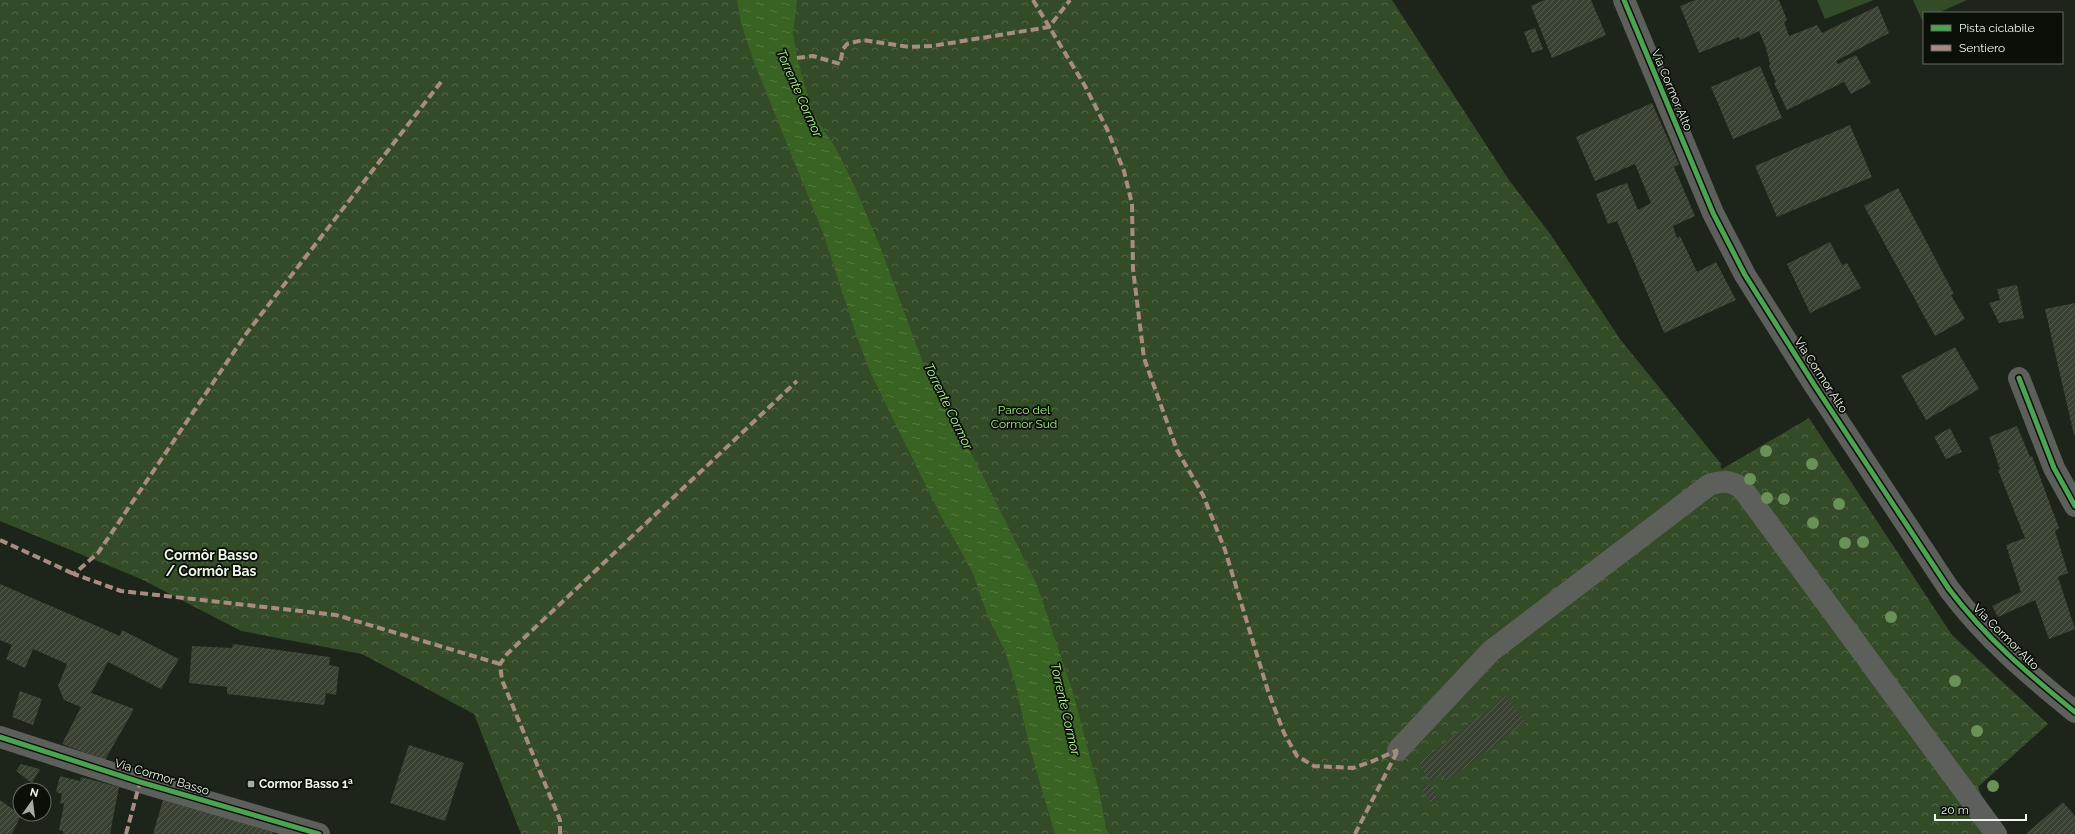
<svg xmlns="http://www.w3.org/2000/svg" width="2075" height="834" viewBox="0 0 2075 834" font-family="Raleway,sans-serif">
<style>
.grass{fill:#334c27}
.forest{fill:url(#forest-crowns)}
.water{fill:url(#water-ripples)}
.building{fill:url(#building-hatch)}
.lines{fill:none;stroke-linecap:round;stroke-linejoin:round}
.minor{stroke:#5d5f5b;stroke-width:22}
.quiet{stroke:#a88b81;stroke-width:4;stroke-dasharray:8 4;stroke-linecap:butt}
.cycleway-casing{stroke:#0a0f08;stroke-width:8}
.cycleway{stroke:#4ca352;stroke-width:5}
.tree{fill:#6a9158}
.poi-dot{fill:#a6aca2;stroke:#0a0f08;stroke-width:1.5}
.labels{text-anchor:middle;stroke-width:3.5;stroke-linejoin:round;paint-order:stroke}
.street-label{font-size:12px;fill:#eff6eb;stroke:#0a0f08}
.park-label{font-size:12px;fill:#a9eb8b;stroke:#0a0f08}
.poi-label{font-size:12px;font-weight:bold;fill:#eff6eb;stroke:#0a0f08;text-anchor:start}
.water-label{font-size:13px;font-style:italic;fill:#b4f695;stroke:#0a0f08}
.quarter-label{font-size:14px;font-weight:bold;fill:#eff6eb;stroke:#0a0f08}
</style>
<defs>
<pattern id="forest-crowns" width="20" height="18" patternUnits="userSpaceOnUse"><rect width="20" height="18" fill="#334c27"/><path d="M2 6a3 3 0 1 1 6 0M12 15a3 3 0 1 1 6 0" fill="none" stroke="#516646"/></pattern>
<pattern id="water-ripples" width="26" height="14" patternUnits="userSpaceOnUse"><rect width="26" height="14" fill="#396322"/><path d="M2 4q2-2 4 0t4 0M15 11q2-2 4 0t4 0" fill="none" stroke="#567a42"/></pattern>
<pattern id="building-hatch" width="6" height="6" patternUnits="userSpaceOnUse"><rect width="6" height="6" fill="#384132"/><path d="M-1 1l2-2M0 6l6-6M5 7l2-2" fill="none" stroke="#555d50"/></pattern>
</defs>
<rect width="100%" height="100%" fill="#1d241a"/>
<!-- grass -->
<g class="grass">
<path d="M1817,0H1874L1825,19Z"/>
<path d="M1913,0H1967L1938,13H1924V19L1922,20Z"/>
</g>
<!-- forest -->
<path class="forest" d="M0,0H1392L1509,180L1551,235L1620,339L1722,465L1720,466L1722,469L1809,418L1952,635L2048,724L1978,787L1997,834H521L474,714L362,654L241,631L141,579L0,521Z"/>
<!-- water -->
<path class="water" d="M737,0H797L793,33L797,58L813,114L835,147L854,185L881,249L923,363L983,476L1037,585L1074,696L1100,795L1107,834H1055L1029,745L1016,686L1005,651L987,614L973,573L939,512L871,374L856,334L823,233L754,62L741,23Z"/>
<!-- building -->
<g class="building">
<path d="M1544,0H1591L1606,35L1552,58L1531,6Z"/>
<path d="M1695,0H1779L1787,20L1784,22L1789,36L1817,25L1822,33L1878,6L1889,33L1836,61L1838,64L1856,55L1871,83L1851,94L1844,82L1787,110L1774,83L1776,82L1769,66L1770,64L1766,48L1759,31L1740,40L1739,37L1699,53L1680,6Z"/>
<path d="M1535,28L1543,49L1532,53L1524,32Z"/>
<path d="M1760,66L1782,118L1733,139L1711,87Z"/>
<path d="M1652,103L1679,164L1674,167L1695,216L1673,226L1677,238L1680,236L1697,272L1716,262L1736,300L1664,333L1617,221L1608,224L1596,194L1627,183L1638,210L1651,203L1635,164L1595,181L1576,137Z"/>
<path d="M1850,125L1872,177L1777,217L1755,166Z"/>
<path d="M1898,188L1954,294L1951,295L1965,319L1935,336L1864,206Z"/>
<path d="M1830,242L1842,265L1847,263L1861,288L1810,313L1787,264Z"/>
<path d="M2017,285L2024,318L1999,323L1989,303L2000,300L1997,289Z"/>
<path d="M2075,303V435H2074L2045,309Z"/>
<path d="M1955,347L1979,389L1926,420L1901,376Z"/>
<path d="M2017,426L2030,457L2032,456L2059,528L2055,531L2068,573L2058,577L2075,629L2049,639L2035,600L1998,617L1992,606L2021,592L2006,545L2025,538L1998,470L2000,469L1989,437Z"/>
<path d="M1950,428L1962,452L1946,459L1934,437Z"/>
<path d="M0,584L120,636L122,630L179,659L161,689L108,662L91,693L134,709L105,760L62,744L81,707L64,700L58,686L67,664L33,649L25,668L6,659L12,645L0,640Z"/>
<path d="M233,644L330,657L329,665L339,667L336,695L326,693L324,705L227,694V687L189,683L192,646L232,648Z"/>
<path d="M20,691L42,699L33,725L12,717Z"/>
<path d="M1506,696L1526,722L1447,781L1441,774L1431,782L1418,763Z"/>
<path d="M409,745L464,763L445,821L390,803Z"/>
<path d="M21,764L40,769L32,783L16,771Z"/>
<path d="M60,776L80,781L81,777L119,787L110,834H63V831L59,830L64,804L60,803L62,794L56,792Z"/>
<path d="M1428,783L1439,798L1432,804L1421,788Z"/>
<path d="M0,800L21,815L12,834H0Z"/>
<path d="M163,800L273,832V834H153Z"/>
<path d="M2063,802L2075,816V834H2026Z"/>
</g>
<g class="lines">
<!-- minor -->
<g class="minor">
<path d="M1624,0L1713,213L1745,275L1815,386L1949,589C1986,638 2027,673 2075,712"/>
<path d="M2019,378L2054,468L2075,506"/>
<path d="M0,737L140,782L319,834"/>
<path d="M1398,750L1491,651L1709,485C1723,480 1735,480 1745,492L1996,834"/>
</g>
<!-- quiet -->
<g class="quiet">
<path d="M1033,0L1085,86L1107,129L1124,171L1132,204L1133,269L1144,358L1177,450L1203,495L1225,550L1268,691L1284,733L1297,756L1314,766L1353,768L1373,761L1398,750"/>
<path d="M797,58L813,56L840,64L843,49L847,44L863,40L909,47L932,46L1049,27L1070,0"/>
<path d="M441,82L246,334L98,553L74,574L121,591L336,615L500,664"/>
<path d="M0,540L74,574"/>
<path d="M126,834L140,782"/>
<path d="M560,834V820L502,680L500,664L507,654L797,381"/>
<path d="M1355,834L1398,750"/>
</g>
<!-- cycleway casing -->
<g class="cycleway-casing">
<g id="cycleway">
<path d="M1624,0L1713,213L1745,275L1815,386L1949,589C1986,638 2027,673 2075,712"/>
<path d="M2019,378L2054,468L2075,506"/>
<path d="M0,737L140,782L319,834"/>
</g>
</g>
<!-- cycleway -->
<use href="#cycleway" class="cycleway"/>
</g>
<!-- trees -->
<g class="tree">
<circle cx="1766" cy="451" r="6"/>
<circle cx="1812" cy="464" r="6"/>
<circle cx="1750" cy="479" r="6"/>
<circle cx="1767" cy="498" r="6"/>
<circle cx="1784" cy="499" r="6"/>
<circle cx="1839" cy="504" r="6"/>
<circle cx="1813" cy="523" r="6"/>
<circle cx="1863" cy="542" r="6"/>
<circle cx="1845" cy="543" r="6"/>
<circle cx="1891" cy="617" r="6"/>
<circle cx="1955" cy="681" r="6"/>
<circle cx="1977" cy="731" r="6"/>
<circle cx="1993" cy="786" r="6"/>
</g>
<!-- markers -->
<rect class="poi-dot" x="247" y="780" width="8" height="8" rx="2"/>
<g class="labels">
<!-- street labels -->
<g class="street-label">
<text transform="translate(1672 90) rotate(67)" y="4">Via Cormor Alto</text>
<text transform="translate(1821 375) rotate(57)" y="4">Via Cormor Alto</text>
<text transform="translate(2006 637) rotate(45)" y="4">Via Cormor Alto</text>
<text transform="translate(162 777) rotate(17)" y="4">Via Cormor Basso</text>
</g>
<!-- park labels -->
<g class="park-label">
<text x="1024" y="414">Parco del<tspan x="1024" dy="14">Cormor Sud</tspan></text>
</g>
<!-- poi labels -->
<g class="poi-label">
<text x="259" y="788">Cormor Basso 1ª</text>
</g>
<!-- water labels -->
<g class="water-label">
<text transform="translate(800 93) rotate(66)" y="5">Torrente Cormor</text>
<text transform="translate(949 406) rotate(64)" y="5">Torrente Cormor</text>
<text transform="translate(1066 709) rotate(77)" y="5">Torrente Cormor</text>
</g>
<!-- quarter labels -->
<g class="quarter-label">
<text x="211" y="560">Cormôr Basso<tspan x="211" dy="16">/ Cormôr Bas</tspan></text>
</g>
</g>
<!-- legend -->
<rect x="1923" y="12" width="140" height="52" fill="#0a0f08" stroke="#666b63"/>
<rect x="1931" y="25" width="20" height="6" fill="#4ca352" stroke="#666b63"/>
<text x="1959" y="32" font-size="12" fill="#eff6eb">Pista ciclabile</text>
<rect x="1931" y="45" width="20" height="6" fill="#a88b81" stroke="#666b63"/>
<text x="1959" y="52" font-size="12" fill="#eff6eb">Sentiero</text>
<!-- north arrow -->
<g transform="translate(32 802) rotate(14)"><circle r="19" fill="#0a0f08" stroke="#666b63"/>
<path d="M0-3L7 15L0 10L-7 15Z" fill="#a6aca2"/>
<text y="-6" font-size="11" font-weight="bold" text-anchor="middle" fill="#eff6eb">N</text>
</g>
<!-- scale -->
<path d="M1935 814v6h91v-6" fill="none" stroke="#eff6eb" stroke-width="2"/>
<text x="1941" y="814" font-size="12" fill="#eff6eb" stroke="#0a0f08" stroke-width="3" paint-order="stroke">20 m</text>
</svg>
